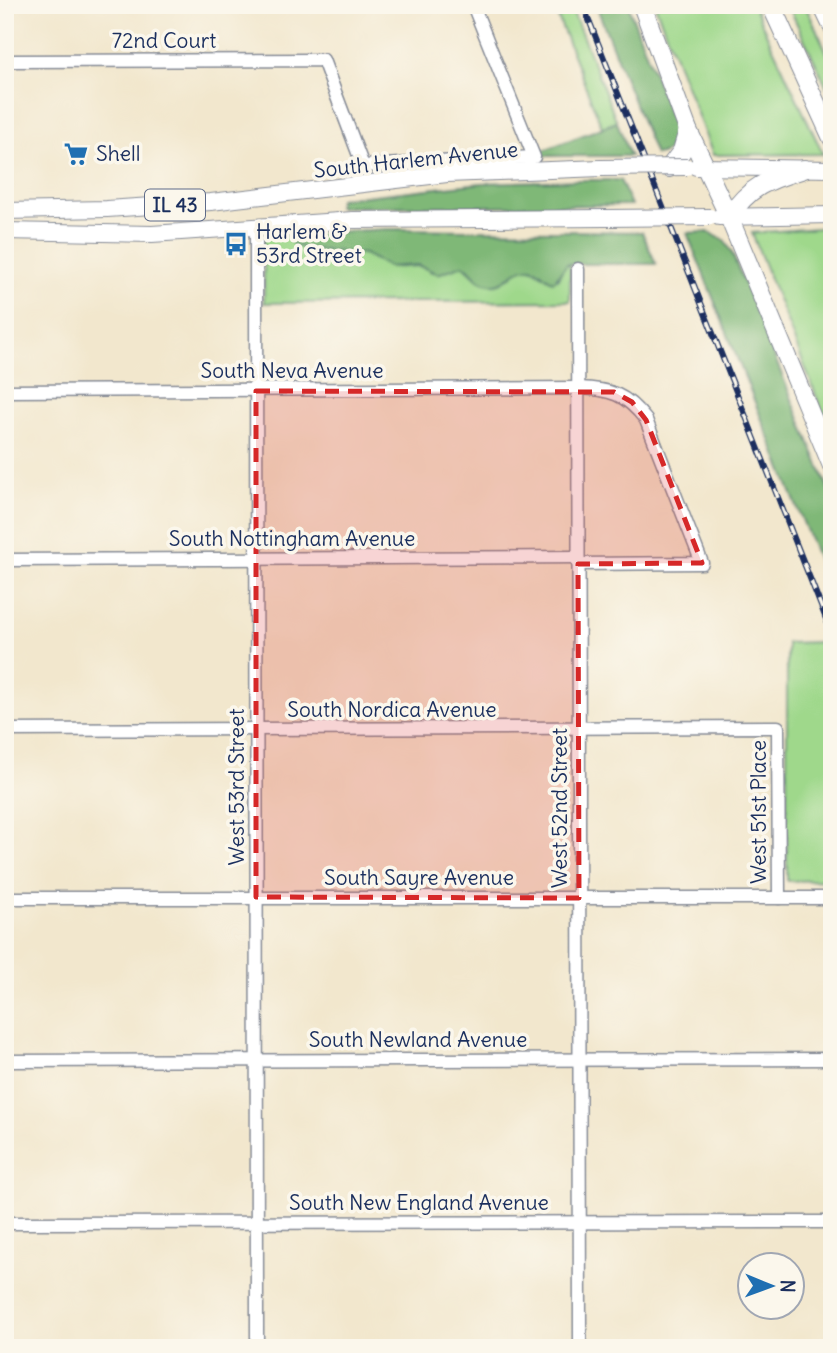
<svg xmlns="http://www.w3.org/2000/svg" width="837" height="1353" viewBox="0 0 837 1353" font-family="Delius,sans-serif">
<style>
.green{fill:#9fd88b;stroke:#5d8474;stroke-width:2}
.forest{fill:#7fb877;stroke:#4d746a;stroke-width:2}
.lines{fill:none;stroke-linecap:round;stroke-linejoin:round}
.minor-casing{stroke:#868b96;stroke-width:15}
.major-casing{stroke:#868b96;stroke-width:18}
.highway-casing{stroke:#868b96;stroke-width:20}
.minor{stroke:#fff;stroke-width:12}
.major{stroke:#fff;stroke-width:16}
.highway{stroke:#fff;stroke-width:18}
.rail-casing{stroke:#1b2f5e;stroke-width:6}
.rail{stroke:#fbf7ec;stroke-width:3.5;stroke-dasharray:10;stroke-linecap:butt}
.major-bridge-casing{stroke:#868b96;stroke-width:18;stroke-linecap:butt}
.major-bridge{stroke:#fff;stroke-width:16}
.marked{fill:#d62828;fill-opacity:0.2;stroke:#d62828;stroke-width:5;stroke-dasharray:14 9;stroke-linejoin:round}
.labels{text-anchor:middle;stroke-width:7;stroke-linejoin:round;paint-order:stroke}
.shield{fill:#fbf7ec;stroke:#5e6b89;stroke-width:2}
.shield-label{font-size:19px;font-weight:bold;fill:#1b2f5e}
.street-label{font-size:21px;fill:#1b2f5e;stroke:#fbf7ec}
.poi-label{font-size:21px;fill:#1b2f5e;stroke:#fbf7ec;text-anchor:start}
</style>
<rect width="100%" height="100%" fill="#fbf7ec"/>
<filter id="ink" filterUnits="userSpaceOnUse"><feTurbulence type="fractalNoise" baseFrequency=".0143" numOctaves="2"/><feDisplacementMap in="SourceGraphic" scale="14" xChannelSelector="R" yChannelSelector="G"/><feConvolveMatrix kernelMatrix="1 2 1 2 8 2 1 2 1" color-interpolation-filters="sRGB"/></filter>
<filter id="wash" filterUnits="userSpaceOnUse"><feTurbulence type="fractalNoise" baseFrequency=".00686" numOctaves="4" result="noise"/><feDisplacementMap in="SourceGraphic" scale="28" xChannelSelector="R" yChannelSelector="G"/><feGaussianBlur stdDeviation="1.57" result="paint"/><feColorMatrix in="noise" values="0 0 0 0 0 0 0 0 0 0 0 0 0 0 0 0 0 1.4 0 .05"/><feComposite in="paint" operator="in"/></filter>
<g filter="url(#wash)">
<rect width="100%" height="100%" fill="#f2e7cd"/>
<!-- green -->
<g class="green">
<path d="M553,5H570L617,122L602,127Z"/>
<path d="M655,5H753L823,154L713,155Z"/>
<path d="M788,5H805L832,63V98Z"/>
<path d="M832,227V436L752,233Z"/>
<path d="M285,235C302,257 340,248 364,254C373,256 380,264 389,266C404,271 417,260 431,272L463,265L474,275L510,278C529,251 541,283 558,279L563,267L570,263V301L264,303V237Z"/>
<path d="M823,642L832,664V880L787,881V643Z"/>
</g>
<!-- forest -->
<g class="forest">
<path d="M596,5H628L676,132C677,145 668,154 655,155Z"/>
<path d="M617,122L630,156H543L541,151Z"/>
<path d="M584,180H620L631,205L338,207L339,199L482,183Z"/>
<path d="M388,229L642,232L656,264H567L554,281C543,279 541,268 531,268C511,267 506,290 485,283C475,280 471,269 463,265L438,274L418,265L389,267L364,254L302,248L294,245L285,235Z"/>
<path d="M708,232L724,240L731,251L832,497V594L687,233Z"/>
</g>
</g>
<g filter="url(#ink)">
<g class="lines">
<!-- minor casing -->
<g class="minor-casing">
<g id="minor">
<path d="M5,61L323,60L363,166L534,157L473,5"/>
<path d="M256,226L257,1348"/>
<path d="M578,269L580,1348"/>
<path d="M5,391L578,388C611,389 626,394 646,420L702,563L578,564"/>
<path d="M5,560L578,557"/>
<path d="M5,730L778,727L779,898"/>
<path d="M5,898H832"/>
<path d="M5,1061L832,1059"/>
<path d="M5,1223L832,1222"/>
</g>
</g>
<!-- major casing -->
<g class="major-casing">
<g id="major">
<path d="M696,167L832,169"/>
<path d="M5,211L107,209L211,202L447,174L601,168"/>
<path d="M719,217L832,215"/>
<path d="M5,231L152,234L353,220L605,218"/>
</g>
</g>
<!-- highway casing -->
<g class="highway-casing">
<g id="highway">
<path d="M642,5L688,130L729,217L832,466"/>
<path d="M771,5L832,138"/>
<path d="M822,5L832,26"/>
<path d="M669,168L682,151L688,130"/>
<path d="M729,217C750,185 769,180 804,169"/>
</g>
</g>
<!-- minor -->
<use href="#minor" class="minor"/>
<!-- major -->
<use href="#major" class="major"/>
<!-- highway -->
<use href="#highway" class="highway"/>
<!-- rail casing -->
<g class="rail-casing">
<path id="rail" d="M583,5L832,634"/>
</g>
<!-- rail -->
<use href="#rail" class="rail"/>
<!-- major-bridge casing -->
<g class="major-bridge-casing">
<g id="major-bridge">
<path d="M601,168L687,167"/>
<path d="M605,218L710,217"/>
</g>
</g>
<!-- major-bridge -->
<use href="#major-bridge" class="major-bridge"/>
</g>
</g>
<!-- marked area -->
<path class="marked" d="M256,391L614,392L632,402L646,420L702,563L578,564L579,898L256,897Z"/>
<!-- icons -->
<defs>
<g id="supermarket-bare" transform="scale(1.89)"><path d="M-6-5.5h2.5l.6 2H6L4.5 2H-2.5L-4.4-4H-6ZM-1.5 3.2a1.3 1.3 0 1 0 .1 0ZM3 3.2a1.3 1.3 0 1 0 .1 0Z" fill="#1f6fb2" stroke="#fbf7ec" stroke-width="2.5" paint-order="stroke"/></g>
<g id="bus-bare" transform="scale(1.89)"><path d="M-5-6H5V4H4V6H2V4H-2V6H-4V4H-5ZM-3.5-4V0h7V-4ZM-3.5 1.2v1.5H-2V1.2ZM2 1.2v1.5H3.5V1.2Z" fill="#1f6fb2" stroke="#fbf7ec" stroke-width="2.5" paint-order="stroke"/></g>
</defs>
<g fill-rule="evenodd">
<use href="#supermarket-bare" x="76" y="154"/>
<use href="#bus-bare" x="236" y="244"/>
</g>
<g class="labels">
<!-- shield labels -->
<rect class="shield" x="145" y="189.5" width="60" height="31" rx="5"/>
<g class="shield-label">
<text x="175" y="212">IL 43</text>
</g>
<!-- street labels -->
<g class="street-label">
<text x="164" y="48">72nd Court</text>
<text transform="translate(416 160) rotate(-6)" y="7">South Harlem Avenue</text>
<text x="292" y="378">South Neva Avenue</text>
<text x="292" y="546">South Nottingham Avenue</text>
<text x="392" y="717">South Nordica Avenue</text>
<text transform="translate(237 787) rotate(-90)" y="7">West 53rd Street</text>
<text transform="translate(560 808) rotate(-90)" y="7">West 52nd Street</text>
<text transform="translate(759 812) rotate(-90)" y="7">West 51st Place</text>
<text x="419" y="885">South Sayre Avenue</text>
<text x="418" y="1047">South Newland Avenue</text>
<text x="419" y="1210">South New England Avenue</text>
</g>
<!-- poi labels -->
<g class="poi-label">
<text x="96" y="161">Shell</text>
<text x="256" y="239">Harlem &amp;<tspan x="256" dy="24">53rd Street</tspan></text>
</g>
</g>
<!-- margin -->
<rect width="837" height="1353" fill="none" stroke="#fbf7ec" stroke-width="28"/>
<!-- north arrow -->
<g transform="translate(771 1286) rotate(91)"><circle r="33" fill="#fbf7ec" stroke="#a1a7b3" stroke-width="2"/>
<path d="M0-5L12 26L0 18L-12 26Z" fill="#1f6fb2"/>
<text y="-10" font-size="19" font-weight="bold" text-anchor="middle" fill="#1b2f5e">N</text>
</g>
</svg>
